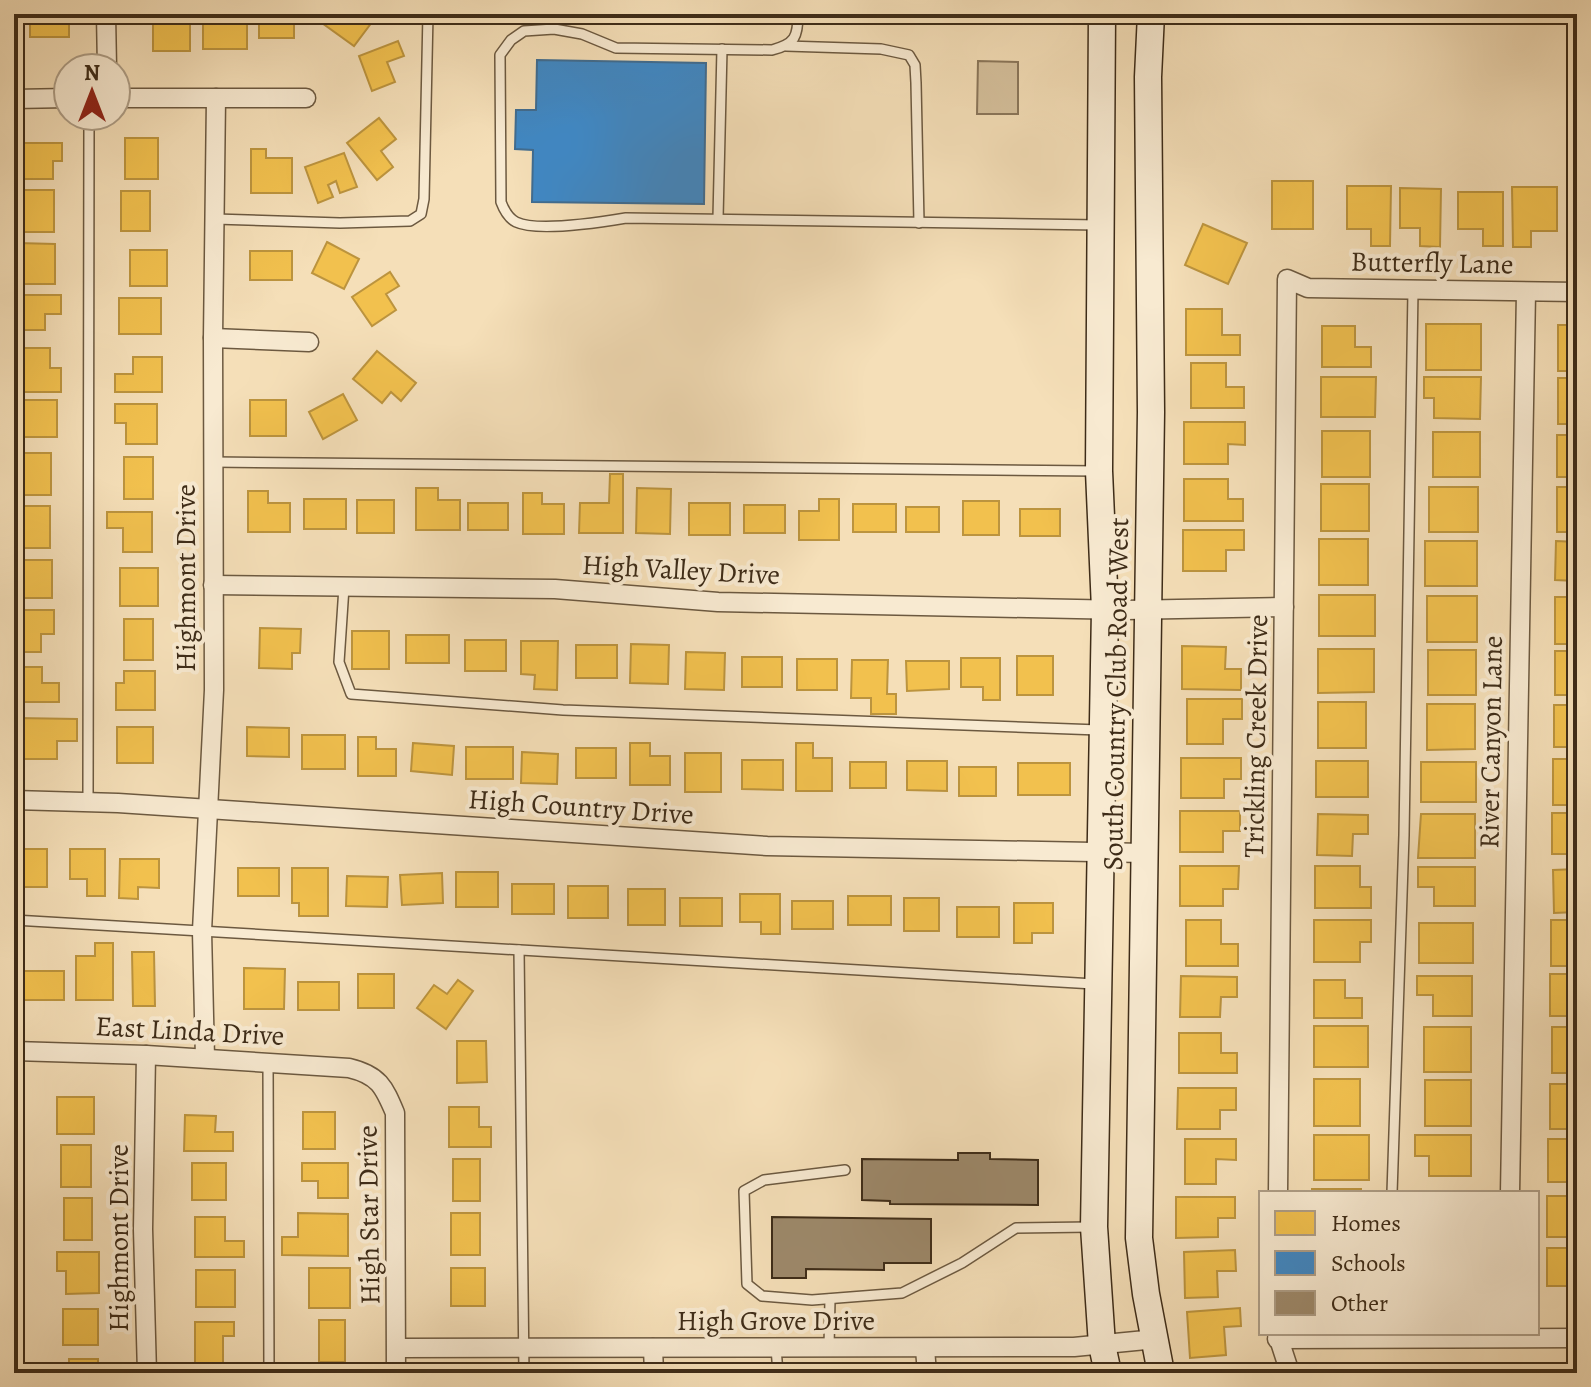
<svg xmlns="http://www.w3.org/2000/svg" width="1591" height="1387" viewBox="0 0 1591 1387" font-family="Alegreya,serif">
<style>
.green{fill:#d6c19d;stroke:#8a765a;stroke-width:2}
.homes{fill:#f2c14e;stroke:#bc943e;stroke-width:2}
.schools{fill:#3f88c5;stroke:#3f6c91;stroke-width:2}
.building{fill:#9d896b;stroke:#3e2c18;stroke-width:2}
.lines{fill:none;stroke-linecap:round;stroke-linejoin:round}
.lane-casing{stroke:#6c5940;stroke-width:12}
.street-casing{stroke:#6c5940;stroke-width:21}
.secondary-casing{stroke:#3e2c18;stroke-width:29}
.lane{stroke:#f8ead1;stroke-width:9}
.street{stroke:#f8ead1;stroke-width:18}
.secondary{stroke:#f8ead1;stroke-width:26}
.labels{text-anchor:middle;stroke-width:8;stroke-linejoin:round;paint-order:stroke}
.street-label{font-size:28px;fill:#3e2c18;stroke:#f8ead1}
</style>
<rect width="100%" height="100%" fill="#f5dfb8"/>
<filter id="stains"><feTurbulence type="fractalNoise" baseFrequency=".0025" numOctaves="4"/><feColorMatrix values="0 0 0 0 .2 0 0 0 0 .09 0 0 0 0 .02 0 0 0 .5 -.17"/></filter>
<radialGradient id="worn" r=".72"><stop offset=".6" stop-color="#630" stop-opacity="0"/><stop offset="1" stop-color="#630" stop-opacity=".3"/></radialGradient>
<!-- green -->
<path class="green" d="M978,61L1018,62V114H977Z"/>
<!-- homes -->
<g class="homes">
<rect x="30" y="14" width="39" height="23"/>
<rect x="153" y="14" width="37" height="37"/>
<rect x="203" y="14" width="44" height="35"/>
<rect x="259" y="14" width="35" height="24"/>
<path d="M329,14H378L354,46L322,23Z"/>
<path d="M398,41L404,56L387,62L395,82L372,91L359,56Z"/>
<path d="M379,118L396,139L381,151L393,167L377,180L347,143Z"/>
<rect x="125" y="138" width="33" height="41"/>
<path d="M17,143H62V161H53V179H17Z"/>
<path d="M251,149H266V158H292V193H251Z"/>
<path d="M344,153L357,187L340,193L336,181L328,185L333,197L318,203L305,167Z"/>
<rect x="1272" y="181" width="41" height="48"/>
<path d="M1347,186H1391L1390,246H1371V229H1347Z"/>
<path d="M1512,187H1557V231H1531V247H1513Z"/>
<path d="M1400,188L1441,189L1440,247L1420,246V228H1400Z"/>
<rect x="24" y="190" width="30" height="42"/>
<rect x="1573" y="190" width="4" height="40"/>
<rect x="121" y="191" width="29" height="40"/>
<path d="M1458,192H1503V246H1483V229H1458Z"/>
<path d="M1203,224L1247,243L1228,284L1185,265Z"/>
<path d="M327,242L359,259L344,289L312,273Z"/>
<path d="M17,243L55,244V284H16Z"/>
<rect x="130" y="250" width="37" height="36"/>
<rect x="250" y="251" width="42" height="29"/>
<path d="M390,272L399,286L386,294L396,310L372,326L352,297Z"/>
<path d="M14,295H61V314H45V330H14Z"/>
<rect x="119" y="298" width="42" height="36"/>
<path d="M1186,309H1222V335H1240V355H1186Z"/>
<rect x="1426" y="324" width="55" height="46"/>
<rect x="1558" y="325" width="19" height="46"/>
<path d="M1322,326H1355V347H1371V367H1322Z"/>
<path d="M20,348H50V368H61V392H20Z"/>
<path d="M377,351L416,383L401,401L391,392L382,403L353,379Z"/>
<path d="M133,357H162V392H115V374H133Z"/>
<path d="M1191,363H1226V387H1244V408H1191Z"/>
<path d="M1321,377H1376L1375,417H1321Z"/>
<path d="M1424,377H1481L1480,419L1434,418V398H1424Z"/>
<rect x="1558" y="378" width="19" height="46"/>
<path d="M343,394L357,420L323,439L309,412Z"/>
<rect x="22" y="400" width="35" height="37"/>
<rect x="250" y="400" width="36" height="36"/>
<path d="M115,404H157V444H126V423H115Z"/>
<path d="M1184,422H1245V445L1228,444V464H1184Z"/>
<rect x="1322" y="431" width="48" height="46"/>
<rect x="1433" y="432" width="47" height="45"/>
<rect x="1557" y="435" width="20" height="42"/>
<rect x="22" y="453" width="29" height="42"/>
<rect x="124" y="457" width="29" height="42"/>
<path d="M610,474H623V533H579L580,503H609Z"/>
<path d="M1184,479H1228V499H1243V521H1184Z"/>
<rect x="1321" y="484" width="48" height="47"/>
<rect x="1429" y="487" width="49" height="45"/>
<rect x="1557" y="487" width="20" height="45"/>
<path d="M416,488H438V500H460V530H416Z"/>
<path d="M637,488L671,489L670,534L636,533Z"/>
<path d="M248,491H268V503H290V532H248Z"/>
<path d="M523,493H542V504H564V534H523Z"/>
<rect x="304" y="499" width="42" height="30"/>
<path d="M819,499H839V540H799V511H819Z"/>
<rect x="357" y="500" width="37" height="33"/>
<rect x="963" y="501" width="36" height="34"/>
<rect x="468" y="503" width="40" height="27"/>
<rect x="689" y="503" width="41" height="32"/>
<rect x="853" y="504" width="43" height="28"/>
<rect x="744" y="505" width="41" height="28"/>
<rect x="21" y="506" width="29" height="42"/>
<rect x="906" y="507" width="33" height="25"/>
<rect x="1020" y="509" width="40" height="27"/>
<path d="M107,512H152V552H123V528H107Z"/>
<path d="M1183,530H1244V550H1226V571H1183Z"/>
<rect x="1319" y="539" width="49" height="46"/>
<rect x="1425" y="541" width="52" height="45"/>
<path d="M1556,541L1577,542V581L1555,580Z"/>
<rect x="14" y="560" width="38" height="38"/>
<rect x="120" y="568" width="38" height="38"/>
<rect x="1319" y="595" width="56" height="41"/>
<rect x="1427" y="596" width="50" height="46"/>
<rect x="1555" y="597" width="22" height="47"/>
<path d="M14,610H54V634H41V652H14Z"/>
<rect x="124" y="619" width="29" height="41"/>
<path d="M260,628L301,629L300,653H292V669L259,668Z"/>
<rect x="352" y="631" width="37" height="38"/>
<rect x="406" y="635" width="43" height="28"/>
<rect x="465" y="640" width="41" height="31"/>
<path d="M521,641H558L557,690L534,689L535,675L521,674Z"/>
<path d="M631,644L669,645L668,684L630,683Z"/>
<rect x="576" y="645" width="41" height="33"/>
<path d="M1182,646L1226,647L1225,669H1241V690L1182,689Z"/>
<path d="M1318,649H1374V692L1318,693Z"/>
<rect x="1428" y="650" width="48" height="45"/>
<rect x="1555" y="651" width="22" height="44"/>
<path d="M686,652L725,653L724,690L685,689Z"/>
<rect x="1017" y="656" width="36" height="39"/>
<rect x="742" y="657" width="40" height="30"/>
<path d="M961,658H1000V700H983V687H961Z"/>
<rect x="797" y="659" width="40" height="31"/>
<path d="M852,660H888L887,694H896V714H871V698H851Z"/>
<path d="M906,661H949V689L907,691Z"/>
<path d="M14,667H42V683H59V702H14Z"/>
<path d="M124,671H155V710H116V683H124Z"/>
<path d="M1187,699H1242V719H1223V744H1187Z"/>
<rect x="1318" y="702" width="48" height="46"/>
<path d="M1427,704H1475V749L1427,750Z"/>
<rect x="1554" y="705" width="23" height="42"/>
<path d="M17,718L77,719V741H57V759H16Z"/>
<rect x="117" y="727" width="36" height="36"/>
<path d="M247,727L289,728V757L247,756Z"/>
<rect x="302" y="735" width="43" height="34"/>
<path d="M358,737H376V749H396V776H358Z"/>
<path d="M413,743L454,746L452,775L411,771Z"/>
<path d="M630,743H650V756H670V785H630Z"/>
<path d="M796,743H813V758H832V791H796Z"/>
<rect x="466" y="747" width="47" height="32"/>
<rect x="576" y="748" width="40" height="30"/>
<path d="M522,752L558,754L557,784L521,783Z"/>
<rect x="685" y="753" width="36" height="39"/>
<path d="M1181,758H1241V779H1224V798H1181Z"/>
<rect x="1553" y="759" width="24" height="46"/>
<path d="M742,760H783V790L742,789Z"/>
<path d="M907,761H947V791L907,790Z"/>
<rect x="1316" y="761" width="52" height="36"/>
<rect x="850" y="762" width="36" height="26"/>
<rect x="1421" y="762" width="55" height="40"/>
<rect x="1018" y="763" width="52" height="32"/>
<rect x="959" y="767" width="37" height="29"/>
<path d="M1180,811H1240V831H1223V852H1180Z"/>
<rect x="1552" y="813" width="25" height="41"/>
<path d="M1318,814L1368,815V834H1353L1352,856L1317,855Z"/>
<path d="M1421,814H1475V858H1418Z"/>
<rect x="14" y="849" width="33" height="38"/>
<path d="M70,849H105V896H87V879H70Z"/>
<path d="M120,859H159V888L138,887V899L119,898Z"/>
<path d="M1180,866H1239L1238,889H1223V906H1180Z"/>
<path d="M1315,866H1360V887H1371V908H1315Z"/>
<path d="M1418,867H1475V906H1434V887H1418Z"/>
<rect x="238" y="868" width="41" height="28"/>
<path d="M292,868H328V916H299V903H292Z"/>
<path d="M1577,869V912L1554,913L1553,870Z"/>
<rect x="456" y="872" width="42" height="35"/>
<path d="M442,873L443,903L402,905L400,875Z"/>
<path d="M347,876L388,877L387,907L346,906Z"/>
<rect x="512" y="884" width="42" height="30"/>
<rect x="568" y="886" width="40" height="32"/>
<rect x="628" y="889" width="37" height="36"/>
<path d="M740,894H780V934H761V922H740Z"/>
<rect x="848" y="896" width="43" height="29"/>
<rect x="680" y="898" width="42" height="28"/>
<rect x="904" y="898" width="35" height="33"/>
<rect x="792" y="901" width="41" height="28"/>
<path d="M1014,903H1053V933H1032V943H1014Z"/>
<rect x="957" y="907" width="42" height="30"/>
<path d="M1186,920H1221V944H1238V966H1186Z"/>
<path d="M1314,920H1371V942H1360V962H1314Z"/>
<rect x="1551" y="920" width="26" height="46"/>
<rect x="1419" y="923" width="54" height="40"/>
<path d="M95,943H113V1000H76V956H95Z"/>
<path d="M132,952H154L155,1006H133Z"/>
<path d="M244,968L285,969L284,1009H244Z"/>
<rect x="22" y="971" width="42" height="29"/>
<rect x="358" y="974" width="36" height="34"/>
<rect x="1550" y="974" width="27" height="42"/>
<path d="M1181,976L1237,977V997H1221L1220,1017H1180Z"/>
<path d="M1417,976H1472V1016H1433V995H1417Z"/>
<path d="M458,980L473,991L446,1029L417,1008L434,985L447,994Z"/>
<path d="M1314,980H1345V998H1362V1018H1314Z"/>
<rect x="298" y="982" width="41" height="28"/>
<rect x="1314" y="1026" width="54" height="41"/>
<rect x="1424" y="1027" width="47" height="45"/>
<rect x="1552" y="1027" width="25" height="46"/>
<path d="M1179,1033H1221V1053H1237V1073H1179Z"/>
<path d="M457,1041H486L487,1082L457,1083Z"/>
<rect x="1314" y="1079" width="46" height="47"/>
<rect x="1425" y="1080" width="46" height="46"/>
<rect x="1550" y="1084" width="27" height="45"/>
<path d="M1178,1088H1236V1110H1220V1129H1177Z"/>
<rect x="57" y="1097" width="37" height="37"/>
<path d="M449,1107H479V1127H491V1147H449Z"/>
<rect x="303" y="1112" width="32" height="37"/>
<path d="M185,1115L216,1116L215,1132H233V1151H184Z"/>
<rect x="1314" y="1135" width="55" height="45"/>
<path d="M1415,1135H1471V1176H1429V1156H1415Z"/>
<path d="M1185,1139H1236V1160L1216,1159V1184H1185Z"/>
<rect x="1548" y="1139" width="29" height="43"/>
<rect x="61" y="1145" width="30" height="42"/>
<rect x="453" y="1159" width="27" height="42"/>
<rect x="192" y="1163" width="34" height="37"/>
<path d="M302,1163H348V1198H318V1181H302Z"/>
<rect x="1312" y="1189" width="49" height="4"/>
<rect x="1547" y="1196" width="30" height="41"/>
<path d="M1176,1197H1235V1218H1218V1237L1176,1238Z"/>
<rect x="64" y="1198" width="28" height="42"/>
<path d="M298,1213L348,1214V1256L282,1255V1237H298Z"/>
<rect x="451" y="1213" width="29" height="42"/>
<path d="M195,1217H225V1241H244V1257H195Z"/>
<rect x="1547" y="1248" width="30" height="38"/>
<path d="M1235,1250L1236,1271H1217L1218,1297L1185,1298L1184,1252Z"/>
<path d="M57,1252H99V1293L66,1294V1271H57Z"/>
<rect x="309" y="1268" width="41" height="40"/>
<rect x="451" y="1268" width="34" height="38"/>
<rect x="196" y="1270" width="39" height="37"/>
<path d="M1240,1308L1241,1326L1224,1327L1226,1355L1190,1358L1187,1312Z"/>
<rect x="63" y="1309" width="35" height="36"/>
<rect x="319" y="1320" width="26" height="42"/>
<path d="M195,1322H234V1336H223V1364H195Z"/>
<rect x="69" y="1359" width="29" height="14"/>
<path d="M1247,1364L1249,1373H1212Z"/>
<path d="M1536,1368L1572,1369V1373H1536Z"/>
<rect x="1443" y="1369" width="36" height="4"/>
<rect x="1489" y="1369" width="36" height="4"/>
</g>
<!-- schools -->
<path class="schools" d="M537,60L706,63L704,204L532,202L533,150L515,149L516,110H536Z"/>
<!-- building -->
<g class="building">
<path d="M958,1153H990V1159L1038,1160V1205L890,1204V1201L862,1200V1159L958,1160Z"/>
<path d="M772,1217L931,1219V1263H884V1270L806,1269V1278H772Z"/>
</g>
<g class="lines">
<!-- lane casing -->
<g class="lane-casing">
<g id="lane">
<path d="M798,14C798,37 795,44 772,50L616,48L582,34L554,29L524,31L511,40L500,55L501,202C504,210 508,218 516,222C537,232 602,222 626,218L1098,225"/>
<path d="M786,46L881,49L909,55L915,65L916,83L919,223"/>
<path d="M718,218L722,49"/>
<path d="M215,219L340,223L410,221L421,214L424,199L428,14"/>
<path d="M213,462L1097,471"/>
<path d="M344,587L339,662L351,694L563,710L1099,730"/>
<path d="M88,801L89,116"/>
<path d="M14,920L1094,984"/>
<path d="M519,950L524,1373"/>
<path d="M14,1051L17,1373"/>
<path d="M268,1062L269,1373"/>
<path d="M845,1170L764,1180L744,1191L747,1284L762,1296L812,1300L902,1293L962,1263L1016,1228L1091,1227"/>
<path d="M1392,1193L1404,835L1413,290"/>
<path d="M829,1347L830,1299"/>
<path d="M776,1348L778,1373"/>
</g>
</g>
<!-- street casing -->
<g class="street-casing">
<g id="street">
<path d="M106,14L107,68"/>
<path d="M116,98H306"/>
<path d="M14,99L68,98"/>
<path d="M213,338L309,342"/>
<path d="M213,585L555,589L718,602L1125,610L1284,607"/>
<path d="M14,800L118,803L767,846L1145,853"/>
<path d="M14,1051L146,1055L349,1068C379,1075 384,1087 395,1113L396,1373"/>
<path d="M146,1055L143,1229L147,1373"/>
<path d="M205,1058L202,931L214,690L213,338L216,98"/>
<path d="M1278,1193L1287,279L1308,288L1577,292"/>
<path d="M1510,1193L1526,292"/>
<path d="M1277,1333L1290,1373"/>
<path d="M1277,1339L1577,1338"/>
<path d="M397,1348L1074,1347L1156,1339"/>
<path d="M653,1348L654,1373"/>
<path d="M925,1349L927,1373"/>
</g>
</g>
<!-- secondary casing -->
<g class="secondary-casing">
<g id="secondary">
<path d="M1102,14L1099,471L1105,609L1094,1227L1102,1345L1108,1373"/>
<path d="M1151,14L1148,77L1151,412L1139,1238L1146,1294L1161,1373"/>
</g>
</g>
<!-- lane -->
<use href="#lane" class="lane"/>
<!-- street -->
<use href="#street" class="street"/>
<!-- secondary -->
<use href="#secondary" class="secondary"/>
</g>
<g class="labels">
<!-- street labels -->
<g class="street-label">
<text transform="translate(1432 262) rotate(1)" y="10">Butterfly Lane</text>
<text transform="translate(681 569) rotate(3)" y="10">High Valley Drive</text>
<text transform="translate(185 578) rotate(-90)" y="10">Highmont Drive</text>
<text transform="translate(1115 694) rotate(-89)" y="10">South Country Club Road West</text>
<text transform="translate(1255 736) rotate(-89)" y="10">Trickling Creek Drive</text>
<text transform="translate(1490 742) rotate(-89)" y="10">River Canyon Lane</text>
<text transform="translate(581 806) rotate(4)" y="10">High Country Drive</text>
<text transform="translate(190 1030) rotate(3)" y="10">East Linda Drive</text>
<text transform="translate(368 1215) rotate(-91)" y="10">High Star Drive</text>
<text transform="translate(118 1238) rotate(-90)" y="10">Highmont Drive</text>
<text x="776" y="1330">High Grove Drive</text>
</g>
</g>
<!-- margin -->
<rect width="1591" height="1387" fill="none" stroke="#f5dfb8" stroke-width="48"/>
<rect x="16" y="16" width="1559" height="1355" fill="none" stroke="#3e2c18" stroke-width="4"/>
<rect x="24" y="24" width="1543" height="1339" fill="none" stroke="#3e2c18" stroke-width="2"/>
<!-- legend -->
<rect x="1259" y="1191" width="280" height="144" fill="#f8ead1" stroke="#ae9e87" stroke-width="2"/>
<rect x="1275" y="1211" width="40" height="24" fill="#f2c14e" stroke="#ae9e87" stroke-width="2"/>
<text x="1331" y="1231" font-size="24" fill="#3e2c18">Homes</text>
<rect x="1275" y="1251" width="40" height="24" fill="#3f88c5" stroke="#ae9e87" stroke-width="2"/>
<text x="1331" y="1271" font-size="24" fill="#3e2c18">Schools</text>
<rect x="1275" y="1291" width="40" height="24" fill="#9d896b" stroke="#ae9e87" stroke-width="2"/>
<text x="1331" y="1311" font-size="24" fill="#3e2c18">Other</text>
<!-- north arrow -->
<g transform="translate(92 92)"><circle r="38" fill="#f8ead1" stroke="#ae9e87" stroke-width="2"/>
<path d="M0-6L14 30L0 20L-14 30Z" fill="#8f2418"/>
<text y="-12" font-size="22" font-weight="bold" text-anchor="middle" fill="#3e2c18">N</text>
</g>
<rect width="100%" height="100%" filter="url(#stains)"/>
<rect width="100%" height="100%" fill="url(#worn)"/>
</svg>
